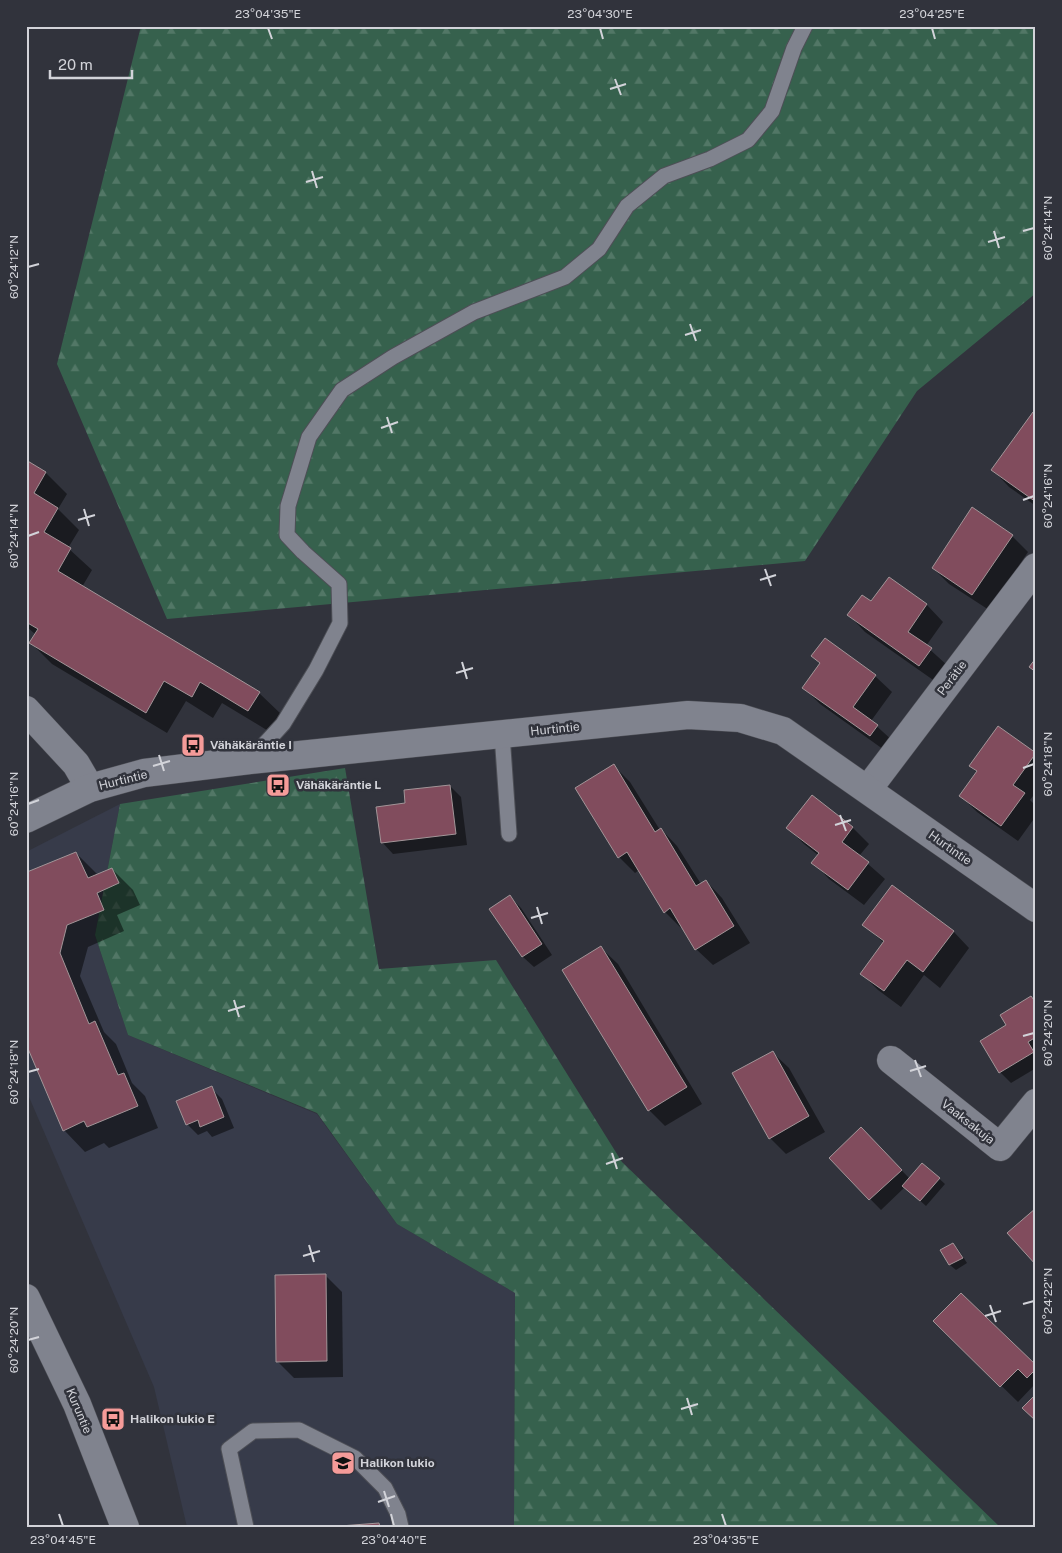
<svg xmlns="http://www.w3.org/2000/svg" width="1062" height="1553" viewBox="0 0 1062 1553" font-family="'Public Sans',sans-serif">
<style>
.built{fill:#373b4a}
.forest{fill:url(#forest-firs)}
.shadow{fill:#0007}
.building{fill:#814c5d;stroke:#a29598}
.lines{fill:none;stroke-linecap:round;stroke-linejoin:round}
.lane-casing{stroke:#4d4f56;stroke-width:17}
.street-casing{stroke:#4d4f56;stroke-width:29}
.secondary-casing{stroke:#4d4f56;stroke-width:29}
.lane{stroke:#80838e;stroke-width:15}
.street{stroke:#80838e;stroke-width:28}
.secondary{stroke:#80838e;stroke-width:28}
.ticks{fill:none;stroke:#d2d3d9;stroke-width:2}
.labels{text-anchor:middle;stroke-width:5;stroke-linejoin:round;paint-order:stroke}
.street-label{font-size:12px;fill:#d2d3d9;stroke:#31333c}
.poi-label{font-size:12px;font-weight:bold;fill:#d2d3d9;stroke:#31333c;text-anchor:start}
.neatline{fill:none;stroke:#d2d3d9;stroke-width:2}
.ticks-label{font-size:12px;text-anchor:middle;fill:#d2d3d9}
</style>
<defs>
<pattern id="forest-firs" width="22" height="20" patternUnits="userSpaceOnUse" patternTransform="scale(1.25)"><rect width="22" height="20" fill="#36614d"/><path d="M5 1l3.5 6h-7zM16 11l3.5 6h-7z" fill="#527766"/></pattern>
</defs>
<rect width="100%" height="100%" fill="#31333c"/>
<!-- built -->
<path class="built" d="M120,804L95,935L128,1035L317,1114L397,1224L515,1293L514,1527H187L154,1387L26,1090V852Z"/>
<!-- forest -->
<g class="forest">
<path d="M141,26H1036V293L917,391L805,561L167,619L57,364Z"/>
<path d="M345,768L379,969L496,960L622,1162L1000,1527H514L515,1293L397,1224L317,1113L128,1035L95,935L120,804Z"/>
</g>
<!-- shadow -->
<g class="shadow">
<path d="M1036,415V506L1009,487L993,470Z"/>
<path d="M26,462L46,473L67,494L58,509L79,530L68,548L92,570L82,587L259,693L281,714L270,732L222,703L213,718L186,701L167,733L52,664L31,643L36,635L26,626Z"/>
<path d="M1012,536L1028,552L989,610L949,584L933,568Z"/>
<path d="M889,578L927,605L943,622L926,646L948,666L936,682L865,632L849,615L871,603Z"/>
<path d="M813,656L875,676L892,692L871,721L894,742L887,752L820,704L804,688L820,664Z"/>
<path d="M998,728L1036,755V792L1030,800L1036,806V816L1018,841L977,812L961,796L977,773L971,766Z"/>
<path d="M614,766L630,782L660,830L661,829L677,846L701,884L706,881L722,898L750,943L713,965L696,949L683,927L681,928L665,912L639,870L635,873L619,857Z"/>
<path d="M450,786L461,797L467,845L393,854L382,842L406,804Z"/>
<path d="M852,827L869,844L859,856L885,879L864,905L829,879L813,862L818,855L804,844L788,828Z"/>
<path d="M76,853L97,874L112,869L133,890L140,905L117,915L124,931L88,947L80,976L104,1032L116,1044L132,1083L145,1096L158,1128L109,1148L104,1143L85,1152L64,1130L26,1040Z"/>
<path d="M510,897L521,908L552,955L534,967L523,957Z"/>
<path d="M864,925L953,931L969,948L940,988L924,975L901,1007L878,990L862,974L884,943Z"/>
<path d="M601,948L618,964L702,1104L665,1126L649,1110Z"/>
<path d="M1031,998L1036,1002V1068L1011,1083L1000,1072Z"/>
<path d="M772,1052L789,1068L825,1132L786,1154L770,1138Z"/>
<path d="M211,1088L222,1099L234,1128L212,1137L207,1131L198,1135L187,1124Z"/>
<path d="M872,1140L910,1179L923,1164L945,1184L926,1206L905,1187L881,1210L830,1158Z"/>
<path d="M953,1244L958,1249L967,1263L956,1270L950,1265L942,1251Z"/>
<path d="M326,1276L342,1292L343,1377L294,1378L277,1361Z"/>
<path d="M935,1321L1036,1367V1385L1035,1384L1018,1402Z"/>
</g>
<!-- building -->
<g class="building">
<path d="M1033,412L1036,414V502L991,470Z"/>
<path d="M26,460L46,472L34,493L58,508L44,532L71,548L58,571L260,692L248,711L200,682L192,697L164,681L146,713L29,643L38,629L26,622Z"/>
<path d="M972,507L1013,535L972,595L932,568Z"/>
<path d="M889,577L927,604L908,632L932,648L919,666L847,615L862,595L871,601Z"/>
<path d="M825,638L876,675L853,707L878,725L870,736L802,688L820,663L811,656Z"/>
<path d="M1036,658V672L1029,667Z"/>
<path d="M998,726L1036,753L1013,785L1025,793L1001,826L959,796L977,771L969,766Z"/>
<path d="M614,764L655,832L661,828L696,886L706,880L734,926L695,950L670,908L664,913L627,852L618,858L575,788Z"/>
<path d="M450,785L456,834L381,843L376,807L405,803L404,790Z"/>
<path d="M812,795L853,827L842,842L869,862L848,890L811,863L819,853L786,828Z"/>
<path d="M76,852L88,878L112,868L119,883L97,893L104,910L67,925L60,953L89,1024L95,1021L118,1075L124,1073L138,1106L87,1127L84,1121L63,1131L26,1044V875L27,872Z"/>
<path d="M892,885L954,931L923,972L907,960L884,991L860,974L884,941L862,925Z"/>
<path d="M510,895L542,944L522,957L489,909Z"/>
<path d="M601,946L687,1087L648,1111L562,970Z"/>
<path d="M1031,996L1036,1003V1037L1028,1042L1034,1052L999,1073L980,1041L1006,1025L1000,1015Z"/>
<path d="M773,1051L809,1116L769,1139L732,1073Z"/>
<path d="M212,1086L224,1117L200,1127L198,1120L186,1125L176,1101Z"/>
<path d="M861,1127L902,1170L869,1200L829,1158Z"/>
<path d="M922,1163L940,1178L920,1201L902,1186Z"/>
<path d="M1036,1208V1265L1007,1233Z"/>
<path d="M953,1243L963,1258L949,1265L940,1250Z"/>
<path d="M326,1274L327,1361L276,1362L275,1275Z"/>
<path d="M961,1293L1036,1365V1369L1027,1378L1018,1369L1000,1387L933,1321Z"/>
<path d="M1036,1394V1421L1022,1408Z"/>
<path d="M379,1523L380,1527H327Z"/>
</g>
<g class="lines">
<!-- lane casing -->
<g class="lane-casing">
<g id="lane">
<path d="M502,734L509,834"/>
<path d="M251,759L283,724L316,670L340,623L339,584L303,552L287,535L288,506L309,437L342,390L393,357L474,312L565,277L599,249L627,206L664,176L710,159L748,140L772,111L794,48L805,26"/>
<path d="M246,1527L229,1449L253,1431L299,1430L355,1458L385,1488L398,1514L401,1527"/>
</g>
</g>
<!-- street casing -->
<g class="street-casing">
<g id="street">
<path d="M26,710L76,764L90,788"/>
<path d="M868,789L1036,567"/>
<path d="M26,819L90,788L144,773L250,760L688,715L740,718L783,731L1036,908"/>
<path d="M891,1060L1000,1147L1036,1103"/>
</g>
</g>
<!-- secondary casing -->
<g class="secondary-casing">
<path id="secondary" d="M26,1298L77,1404L125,1527"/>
</g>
<!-- lane -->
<use href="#lane" class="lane"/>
<!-- street -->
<use href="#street" class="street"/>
<!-- secondary -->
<use href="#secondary" class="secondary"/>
</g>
<!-- ticks -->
<path class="ticks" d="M268,28L272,39M600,28L603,39M932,28L935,39M615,79L621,95M610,89L626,84M312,171L317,188M306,182L323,177M994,231L999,248M1023,231L1034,228M988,242L1005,237M28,267L39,264M690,324L696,341M685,335L701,330M387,417L392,433M381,428L398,422M1023,500L1034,496M84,509L89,526M78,520L95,515M28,536L39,532M765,569L771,586M760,580L776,575M462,662L467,679M456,673L473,668M159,755L164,771M153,766L170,761M1023,768L1034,764M28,804L39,800M840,815L846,831M835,825L851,820M537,907L542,924M531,918L548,913M234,1000L239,1017M228,1011L245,1006M1023,1036L1034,1033M915,1060L921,1077M910,1071L926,1066M28,1072L39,1069M612,1153L617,1169M606,1164L623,1158M309,1245L314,1262M303,1256L320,1251M1023,1304L1034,1301M990,1305L996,1322M985,1316L1001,1311M28,1340L39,1337M687,1398L692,1415M681,1409L698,1404M384,1491L389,1507M378,1502L395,1496M59,1514L63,1526M391,1514L394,1526M722,1514L726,1526"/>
<!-- icons -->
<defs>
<g id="bus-square" transform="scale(1.25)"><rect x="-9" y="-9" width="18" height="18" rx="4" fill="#f59b99" stroke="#31333c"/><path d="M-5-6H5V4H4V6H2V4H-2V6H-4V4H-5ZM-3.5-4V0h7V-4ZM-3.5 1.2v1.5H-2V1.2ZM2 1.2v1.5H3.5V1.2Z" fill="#111"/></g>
<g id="school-square" transform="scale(1.25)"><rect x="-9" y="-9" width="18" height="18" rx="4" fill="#f59b99" stroke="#31333c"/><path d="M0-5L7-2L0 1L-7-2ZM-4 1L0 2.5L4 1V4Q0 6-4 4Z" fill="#111"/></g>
</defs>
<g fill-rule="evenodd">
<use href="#bus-square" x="193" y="745"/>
<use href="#bus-square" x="278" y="785"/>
<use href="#bus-square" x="113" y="1419"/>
<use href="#school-square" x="343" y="1463"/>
</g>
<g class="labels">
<!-- street labels -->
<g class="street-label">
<text transform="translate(952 678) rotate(-53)" y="4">Perätie</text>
<text transform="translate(555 729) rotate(-6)" y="4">Hurtintie</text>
<text transform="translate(123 780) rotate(-14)" y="4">Hurtintie</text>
<text transform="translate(950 848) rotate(35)" y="4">Hurtintie</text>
<text transform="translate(968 1122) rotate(38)" y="4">Vaaksakuja</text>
<text transform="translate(79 1411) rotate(67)" y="4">Kuruntie</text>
</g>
<!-- poi labels -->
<g class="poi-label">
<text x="210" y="749">Vähäkäräntie I</text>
<text x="296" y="789">Vähäkäräntie L</text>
<text x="130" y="1423">Halikon lukio E</text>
<text x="360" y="1467">Halikon lukio</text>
</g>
</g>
<!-- border -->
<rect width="1062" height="1553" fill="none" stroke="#31333c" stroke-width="55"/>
<!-- scale -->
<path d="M50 70v8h82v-8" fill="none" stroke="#d2d3d9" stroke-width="2.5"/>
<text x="58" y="70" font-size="15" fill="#d2d3d9" stroke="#31333c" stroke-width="4" paint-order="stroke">20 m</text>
<rect x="28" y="28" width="1006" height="1498" class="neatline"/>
<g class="ticks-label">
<text x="268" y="18">23°04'35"E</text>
<text x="600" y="18">23°04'30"E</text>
<text x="932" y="18">23°04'25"E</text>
<text transform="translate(1048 228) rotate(-90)" y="4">60°24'14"N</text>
<text transform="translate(14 267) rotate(-90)" y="4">60°24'12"N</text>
<text transform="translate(1048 496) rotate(-90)" y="4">60°24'16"N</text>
<text transform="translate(14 536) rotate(-90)" y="4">60°24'14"N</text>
<text transform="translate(1048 764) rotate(-90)" y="4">60°24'18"N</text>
<text transform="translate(14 804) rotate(-90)" y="4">60°24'16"N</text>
<text transform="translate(1048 1033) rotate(-90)" y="4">60°24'20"N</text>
<text transform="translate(14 1072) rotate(-90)" y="4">60°24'18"N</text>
<text transform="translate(1048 1301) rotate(-90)" y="4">60°24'22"N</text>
<text transform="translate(14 1340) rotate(-90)" y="4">60°24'20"N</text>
<text x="63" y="1544">23°04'45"E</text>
<text x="394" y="1544">23°04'40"E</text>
<text x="726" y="1544">23°04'35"E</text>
</g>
</svg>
